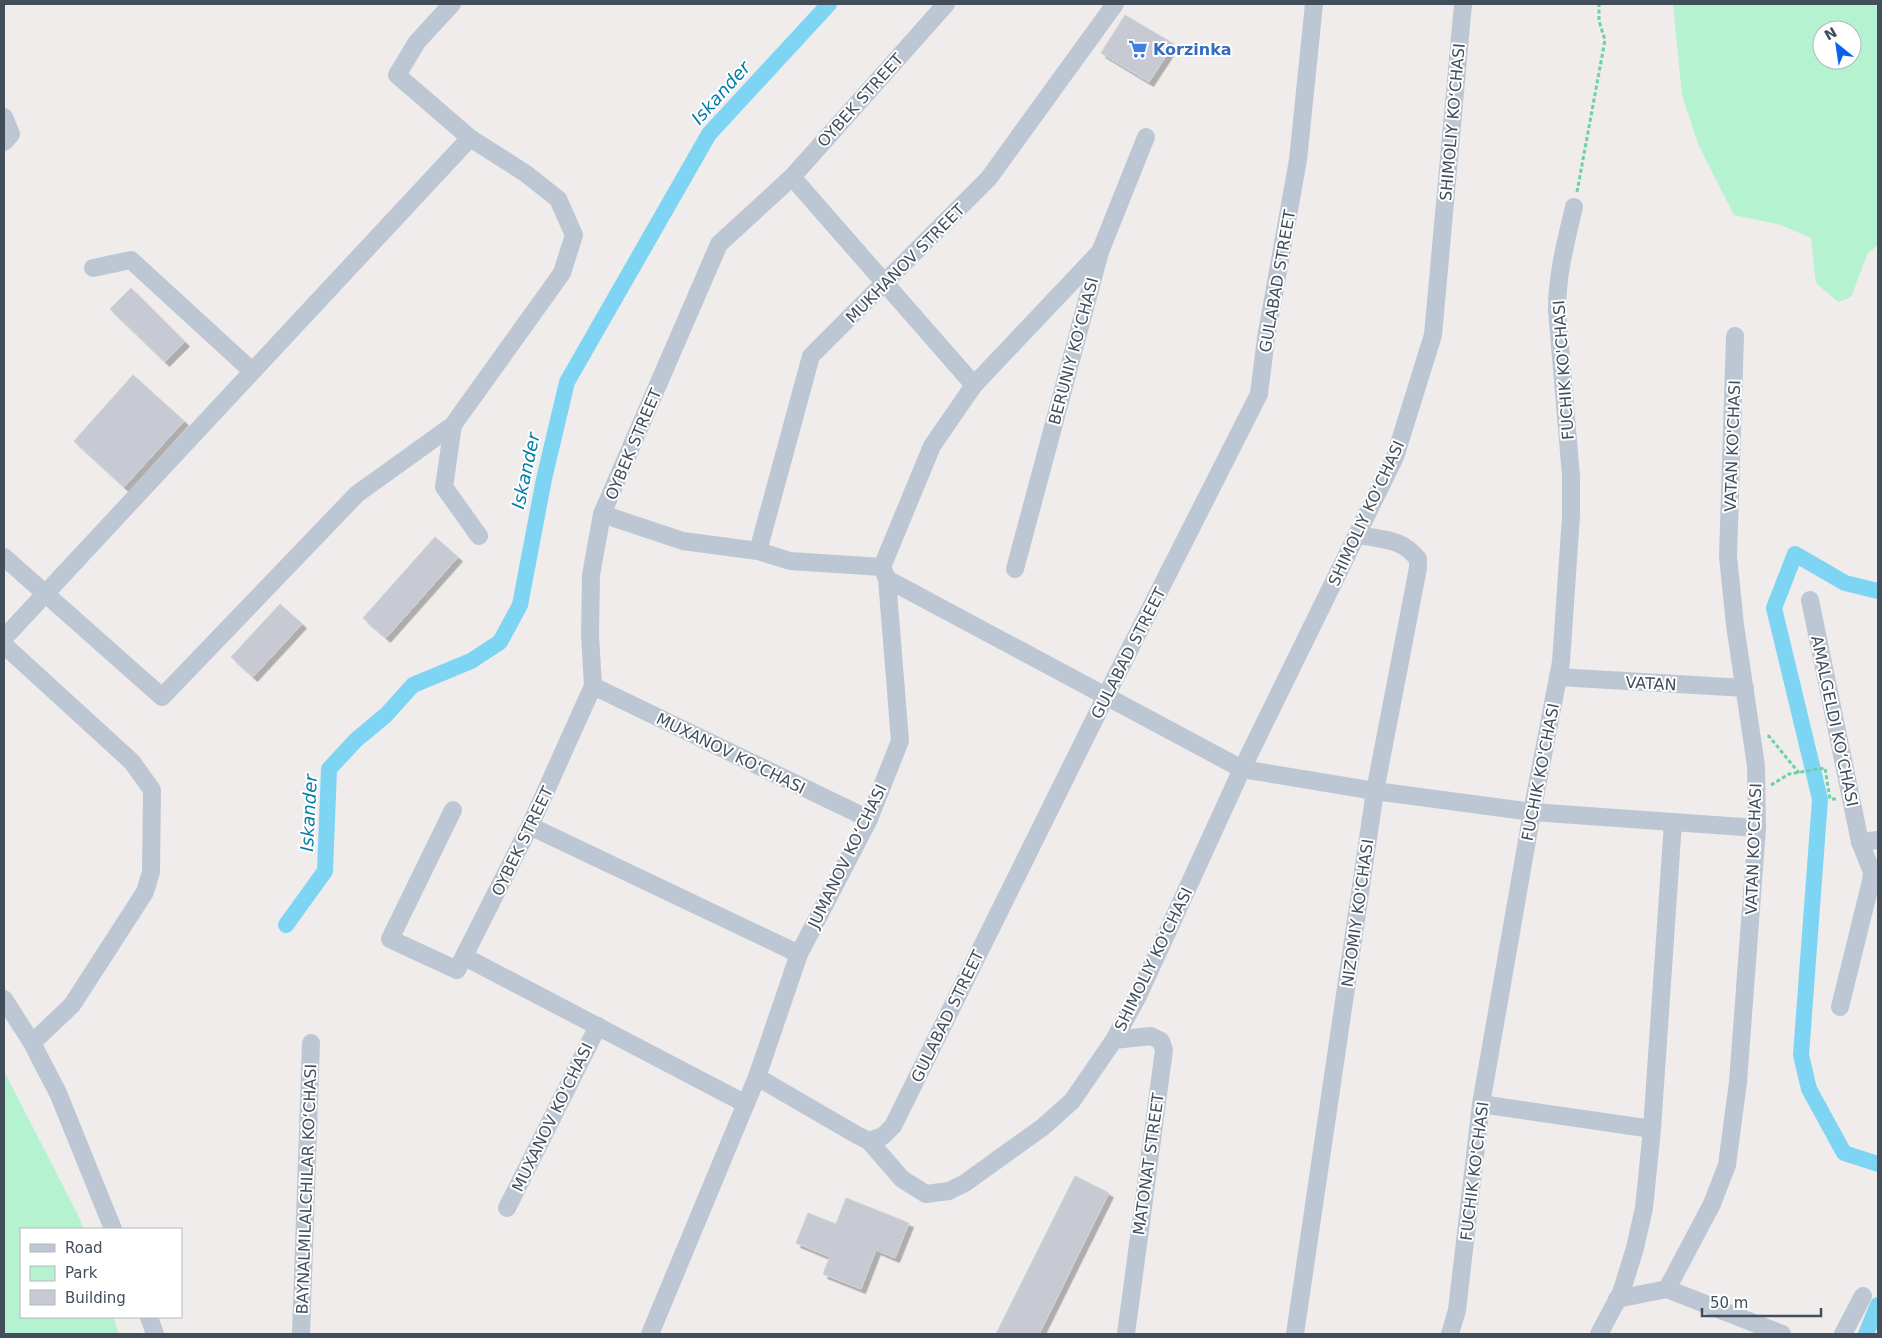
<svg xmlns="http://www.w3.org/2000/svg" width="1882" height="1338" viewBox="0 0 1882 1338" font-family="'DejaVu Sans',sans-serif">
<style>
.green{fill:#b5f2cf;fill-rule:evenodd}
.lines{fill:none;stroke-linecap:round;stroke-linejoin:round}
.canal{stroke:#7ed5f3;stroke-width:16}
.building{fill:#c7cad2;stroke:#cfd1d8;filter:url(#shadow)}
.path{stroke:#6ad2a4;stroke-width:3;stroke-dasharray:4 2.5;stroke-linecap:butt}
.minor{stroke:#bdc7d3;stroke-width:18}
.labels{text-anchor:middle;stroke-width:4;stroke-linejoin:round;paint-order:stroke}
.shop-label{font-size:16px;font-weight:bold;fill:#366cbe;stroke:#fff;text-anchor:start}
.street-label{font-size:16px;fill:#434e5b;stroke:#fff}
.water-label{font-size:18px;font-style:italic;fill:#017da8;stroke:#fff}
</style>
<defs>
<filter id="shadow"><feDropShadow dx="4.5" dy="4.5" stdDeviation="0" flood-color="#0004"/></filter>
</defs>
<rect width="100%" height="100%" fill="#efeceb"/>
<!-- green -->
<g class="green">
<path d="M1673,4H1878V245L1868,253L1851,297L1838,302L1816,283L1811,238L1781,225L1734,215L1698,144L1682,95ZM1822,30H1852V60H1822Z"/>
<path d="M4,1071L80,1219L84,1229H21V1317H113L119,1334H4Z"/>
</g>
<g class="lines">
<!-- canal -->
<g class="canal">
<path d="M1878,591L1845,583L1795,554L1774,608L1820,799L1801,1055L1809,1089L1844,1153L1878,1164"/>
<path d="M286,925L325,871L329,769L356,740L386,715L413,685L471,661L500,642L520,605L544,479L567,382L709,134L829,4"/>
<path d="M1866,1334L1878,1305"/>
</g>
</g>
<!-- building -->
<g class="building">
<path d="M1125,15L1174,44L1149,82L1101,53Z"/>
<path d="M131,288L185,342L165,362L110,309Z"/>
<path d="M133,375L184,421L124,487L74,441Z"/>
<path d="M435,537L458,557L386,638L363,618Z"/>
<path d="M280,604L302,624L253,677L231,657Z"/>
<path d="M1075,1176L1109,1193L1039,1334H996Z"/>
<path d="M846,1198L909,1223L895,1258L876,1250L861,1289L823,1274L830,1257L796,1243L808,1213L836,1224Z"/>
</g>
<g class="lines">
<!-- path -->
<g class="path">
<path d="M1577,192L1605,40L1599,21V4"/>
<path d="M1768,735L1799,773"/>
<path d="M1771,785L1789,774L1825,768L1830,799H1836"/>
</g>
<!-- minor -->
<g class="minor">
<path d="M4,117L11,134L4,142"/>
<path d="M792,177L974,385"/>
<path d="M93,268L131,260L252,371"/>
<path d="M453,425L444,487L479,536"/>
<path d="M602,514L683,541L758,551L790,561L882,567L887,579L900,741L869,819L799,954L757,1077L650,1334"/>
<path d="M758,551L811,356L989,178L1115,4"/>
<path d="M4,557L162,697L357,494L453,425L562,273L574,235L558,199L525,173L470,138L397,75L417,42L452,4"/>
<path d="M882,567L932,446L974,385L1098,254"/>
<path d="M1015,569L1100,252L1146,137"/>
<path d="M887,579L1242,769L1375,791L1532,812L1757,828"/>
<path d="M1810,600L1860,842L1872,872L1871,881L1840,1007"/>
<path d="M4,638L470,138"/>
<path d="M4,645L132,762L152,790L151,872L145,892L72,1005L32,1043"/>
<path d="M1558,677L1745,688"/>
<path d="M593,686L869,819"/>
<path d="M453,810L390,939L457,970L530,826L593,686L590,635L591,575L602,514L719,244L792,177L946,4"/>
<path d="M530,826L799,954"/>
<path d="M1860,842L1878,840"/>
<path d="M465,957L746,1104"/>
<path d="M4,999L32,1043L58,1093L113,1229"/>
<path d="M1114,1040L1151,1036L1161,1041L1164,1050L1126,1334"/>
<path d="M757,1077L857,1135L869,1141L883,1136L893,1126L1106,696L1259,394L1266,338L1298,160L1314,4"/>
<path d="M1481,1104L1652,1129"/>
<path d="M869,1141L902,1179L926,1194L949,1191L965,1183L1043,1127L1072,1101L1114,1040L1138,996L1242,769L1395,457L1433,335L1463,4"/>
<path d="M507,1208L598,1026"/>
<path d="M1667,1289L1712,1204L1727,1165L1738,1082L1757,828L1756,766L1735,625L1728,556L1735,336"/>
<path d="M1617,1299L1667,1289L1782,1334"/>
<path d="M149,1317L155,1334"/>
<path d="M301,1334L311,1043"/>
<path d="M1295,1334L1375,791L1418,568V559C1401,538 1383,540 1358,535"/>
<path d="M1450,1334L1457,1310L1481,1104L1532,812L1561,662L1571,516V476L1557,310C1557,274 1566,241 1574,207"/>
<path d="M1599,1334L1621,1293L1635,1248L1644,1208L1652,1129L1673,822"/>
<path d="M1843,1334L1863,1296"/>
</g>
</g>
<!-- icons -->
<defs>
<g id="supermarket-bare" transform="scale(1.5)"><path d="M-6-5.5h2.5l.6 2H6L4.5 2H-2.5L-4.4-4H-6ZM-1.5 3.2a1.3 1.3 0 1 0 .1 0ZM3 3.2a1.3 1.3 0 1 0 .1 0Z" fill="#3f7fe0" stroke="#fff" stroke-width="2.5" paint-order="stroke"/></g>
</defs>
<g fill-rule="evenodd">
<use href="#supermarket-bare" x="1138" y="49"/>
</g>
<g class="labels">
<!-- shop labels -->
<g class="shop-label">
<text x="1153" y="55">Korzinka</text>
</g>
<!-- street labels -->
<g class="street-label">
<text transform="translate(860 100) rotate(-48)" y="6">OYBEK STREET</text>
<text transform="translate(1452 122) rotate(-85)" y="6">SHIMOLIY KO‘CHASI</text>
<text transform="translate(905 263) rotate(-45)" y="6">MUKHANOV STREET</text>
<text transform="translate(1277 281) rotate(-80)" y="6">GULABAD STREET</text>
<text transform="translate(1073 351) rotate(-75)" y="6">BERUNIY KO‘CHASI</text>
<text transform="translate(1563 370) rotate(-94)" y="6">FUCHIK KO'CHASI</text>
<text transform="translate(633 444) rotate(-67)" y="6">OYBEK STREET</text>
<text transform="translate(1732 446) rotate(-88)" y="6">VATAN KO'CHASI</text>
<text transform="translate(1366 513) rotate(-65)" y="6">SHIMOLIY KO‘CHASI</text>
<text transform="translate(1128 653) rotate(-63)" y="6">GULABAD STREET</text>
<text transform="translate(1651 683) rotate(3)" y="6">VATAN</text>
<text transform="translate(1835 721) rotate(78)" y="6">AMALGELDI KO‘CHASI</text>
<text transform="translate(731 753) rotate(26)" y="6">MUXANOV KO'CHASI</text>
<text transform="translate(1540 772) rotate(-79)" y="6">FUCHIK KO'CHASI</text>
<text transform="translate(522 841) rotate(-64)" y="6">OYBEK STREET</text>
<text transform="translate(1753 849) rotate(-88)" y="6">VATAN KO'CHASI</text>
<text transform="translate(847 856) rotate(-64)" y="6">JUMANOV KO‘CHASI</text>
<text transform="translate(1357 913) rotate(-82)" y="6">NIZOMIY KO'CHASI</text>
<text transform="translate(1153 959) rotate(-64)" y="6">SHIMOLIY KO'CHASI</text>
<text transform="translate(947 1016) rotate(-64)" y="6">GULABAD STREET</text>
<text transform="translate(552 1117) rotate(-64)" y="6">MUXANOV KO'CHASI</text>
<text transform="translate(1148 1164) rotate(-82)" y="6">MATONAT STREET</text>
<text transform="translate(1474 1171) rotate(-83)" y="6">FUCHIK KO'CHASI</text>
<text transform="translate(306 1189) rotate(-88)" y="6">BAYNALMILALCHILAR KO‘CHASI</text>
</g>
<!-- water labels -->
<g class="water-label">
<text transform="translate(721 93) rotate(-48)" y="6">Iskander</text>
<text transform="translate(526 471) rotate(-78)" y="6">Iskander</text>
<text transform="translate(309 813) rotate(-87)" y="6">Iskander</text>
</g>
</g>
<!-- border -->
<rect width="1882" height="1338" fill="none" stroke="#434e5b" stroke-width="10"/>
<!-- legend -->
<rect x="20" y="1228" width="162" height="90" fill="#ffffff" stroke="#b4b8bd"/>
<rect x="30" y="1244" width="25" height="8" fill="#bdc7d3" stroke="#b4b8bd"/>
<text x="65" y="1253" font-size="15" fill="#434e5b">Road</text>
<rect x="30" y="1266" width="25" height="15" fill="#b5f2cf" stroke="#b4b8bd"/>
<text x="65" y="1278" font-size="15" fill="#434e5b">Park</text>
<rect x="30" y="1290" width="25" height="15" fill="#c7cad2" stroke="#b4b8bd"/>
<text x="65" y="1303" font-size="15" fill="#434e5b">Building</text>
<!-- north arrow -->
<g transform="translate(1837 45) rotate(330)"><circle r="24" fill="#ffffff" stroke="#b4b8bd"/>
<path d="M0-4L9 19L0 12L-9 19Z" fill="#0a61eb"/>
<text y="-8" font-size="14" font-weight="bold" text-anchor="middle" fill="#434e5b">N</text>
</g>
<!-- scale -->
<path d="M1702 1308v8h119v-8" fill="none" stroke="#434e5b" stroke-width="2.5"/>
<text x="1710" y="1308" font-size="15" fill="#434e5b" stroke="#ffffff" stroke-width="4" paint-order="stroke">50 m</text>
</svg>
